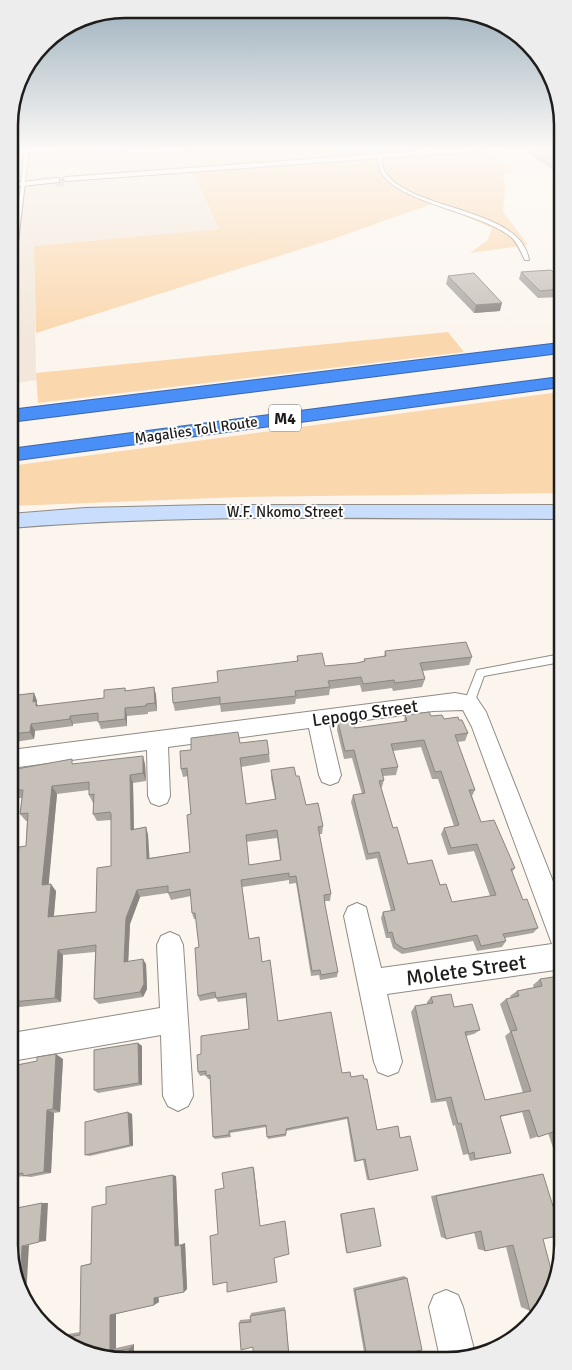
<svg xmlns="http://www.w3.org/2000/svg" width="572" height="1370" viewBox="0 0 572 1370" font-family="Signika,sans-serif">
<style>
.built{fill:#f2e7da}
.green{fill:#fad7ad}
.lines{fill:none;stroke-linecap:round;stroke-linejoin:round}
.street-tunnel{stroke:#cfcac4;stroke-width:8;stroke-dasharray:8 4.5;stroke-linecap:butt}
.lane-casing{stroke:#908b84;stroke-width:2}
.street-casing{stroke:#908b84;stroke-width:2}
.secondary-casing{stroke:#908b84;stroke-width:2}
.highway-casing{stroke:#3b66ab;stroke-width:2}
.lane{fill:#fff;fill-rule:evenodd}
.street{fill:#fff;fill-rule:evenodd}
.secondary{fill:#c9ddfd;fill-rule:evenodd}
.highway{fill:#4a8ef8;fill-rule:evenodd}
.wall{fill:#aaa59f;fill-rule:evenodd}
.shaded-wall{fill:#8b8682}
.building{fill:#c6c0b9;stroke:#8b8682;fill-rule:evenodd}
.labels{text-anchor:middle;stroke-width:4;stroke-linejoin:round;paint-order:stroke}
.far-street-label{font-size:15px;fill:#1f1d1b;stroke:#fff}
.shield{fill:#fff;stroke:#62615f;stroke-width:1}
.shield-label{font-size:16px;font-weight:bold;fill:#1f1d1b}
.street-label{font-size:18px;fill:#1f1d1b;stroke:#fff}
.near-street-label{font-size:21px;fill:#1f1d1b;stroke:#fff}
.rim{fill:none;stroke:#1f1d1b;stroke-width:2.5}
</style>
<rect width="100%" height="100%" fill="#fbf5ee"/>
<!-- built -->
<path class="built" d="M9,148H55V155L183,149L219,229L34,246L36,380L10,384Z"/>
<!-- green -->
<g class="green">
<path d="M55,148H513L515,149L487,152L514,171L503,174L505,189L503,212L528,245L470,253L488,240L492,228L434,203L333,239L36,333L34,246L219,229L183,149L54,155Z"/>
<path d="M448,332L464,352L38,403L36,373Z"/>
<path d="M560,392L561,493L242,497L10,506V466Z"/>
</g>
<g class="lines">
<!-- street-tunnel -->
<path class="street-tunnel" d="M56,183L66,182"/>
<!-- lane casing -->
<g class="lane-casing">
<g id="lane">
<path d="M25,148H29L18,242L16,243L14,242L21,185L9,186V184L21,183Z"/>
<path d="M379,156L381,157C382,162 382,168 385,172C410,211 521,207 529,260H525C521,253 518,243 511,237C481,212 398,203 381,172C379,168 378,162 377,157Z"/>
<path d="M561,654V662L484,676L473,706H465L464,703L477,670Z"/>
</g>
</g>
<!-- street casing -->
<g class="street-casing">
<g id="street">
<path d="M462,148H496L492,150L66,181L62,179L66,177Z"/>
<path d="M560,154V158L551,159L547,157Z"/>
<path d="M56,178H59V182L23,186L19,184L23,182Z"/>
<path d="M455,693L476,697L486,712L562,904V969L387,994L402,1062L398,1072L388,1076L378,1072L374,1062L344,916L348,907L357,903L366,907L381,968L552,944L472,727L463,710L433,711L329,725L341,775L338,782L330,785L322,782L319,775L309,728L168,747L170,796L167,803L159,806L151,803L148,796L147,750L11,768V750Z"/>
<path d="M170,932L179,936L183,945L193,1096L188,1106L178,1111L168,1106L163,1096L161,1035L12,1061V1033L160,1008L157,945L161,936Z"/>
<path d="M446,1290L458,1295L463,1307L476,1357L440,1358L429,1307L434,1295Z"/>
</g>
</g>
<!-- secondary casing -->
<g class="secondary-casing">
<path id="secondary" d="M208,505H561V519C377,519 193,513 10,528V514L85,508Z"/>
</g>
<!-- highway casing -->
<g class="highway-casing">
<g id="highway">
<path d="M560,343V353L10,422V410Z"/>
<path d="M560,377V387L10,461V449Z"/>
</g>
</g>
<!-- lane -->
<use href="#lane" class="lane"/>
<!-- street -->
<use href="#street" class="street"/>
<!-- secondary -->
<use href="#secondary" class="secondary"/>
<!-- highway -->
<use href="#highway" class="highway"/>
</g>
<!-- wall -->
<g class="wall">
<path d="M550,148H560V153L547,155L552,158L560,157V175L529,154L530,151L552,149Z"/>
<path d="M521,272L560,279V297L538,298L519,279Z"/>
<path d="M448,276L500,311L474,313L446,284Z"/>
<path d="M385,651L472,657L469,665L423,671L425,679L422,687L393,691L392,688L362,692L360,685L330,689L329,695L296,699L295,704L221,712L220,705L175,711L173,703L218,682L297,661V656L325,666L357,663L364,661V659L384,657Z"/>
<path d="M154,687L156,695L157,711L148,712V714L127,716V726L101,729L98,721L73,724V726L35,731L34,739L15,742L11,735V696L34,693L37,701V704L38,706L104,698L125,688L126,691Z"/>
<path d="M405,715L431,716L444,719L459,720L468,733L465,741L457,742L475,790L472,796L481,822L515,868L512,872L523,900L538,928L533,933L505,938L506,941L502,947L477,951L473,941L402,954L393,948L390,938H386L381,918L383,912L391,911L377,858L366,860L351,802L353,795L362,794L352,758L344,759L337,730L338,722L355,728L404,722ZM421,747L432,779H438L454,826L444,828L441,834L448,855L474,851L490,896L452,902L440,885L408,864L393,828L381,787H382L384,780L383,776L396,775L398,767L393,751Z"/>
<path d="M240,743L269,754L270,762L241,767L246,804L275,799L271,778V770L296,776L306,805L323,826L322,834H319L331,894L330,901H325V905L338,972L337,977L320,980L319,975L311,976L296,883L289,884V880L242,887L249,939L262,962L278,1021L342,1073L351,1077L377,1130L400,1138L418,1170L367,1180L363,1160L354,1162L347,1119L286,1131V1136L268,1139L266,1127L230,1133L231,1137L215,1139L213,1137L210,1079H208L206,1075L200,1076L198,1072L201,1054L249,1029L246,998L218,1002L216,998L200,1001L198,996L199,947L196,919H194L192,913L191,896L171,900L168,893L140,897L130,924L128,961L146,964L147,989L143,997L99,1004L94,999L95,952L63,955L61,1002L12,1008L11,890H15L26,846L27,821H26L20,814L22,798H18L11,788V770L75,764H145L146,781L133,783L134,829L146,827L148,835L149,858L190,852L191,814L188,776L183,777L181,769ZM89,790V795L93,803H94L93,814L97,821L111,820V866L96,912L54,916L56,891L48,885L57,794ZM277,838L280,860L249,865L246,842Z"/>
<path d="M540,979L562,981L563,1177L548,1133L530,1139L522,1112L500,1117L511,1153L470,1161L468,1154L463,1155L455,1125L453,1126L446,1101L431,1103L411,1012L415,1006L427,1004V1002L431,997L454,1007L480,1030L474,1034L466,1036L485,1100L523,1093L505,1036L510,1032L500,1004L506,999L511,998L510,996L517,991L534,988L533,985Z"/>
<path d="M138,1043L142,1046V1085L98,1093L94,1090Z"/>
<path d="M63,1059L60,1112L54,1113L51,1173L31,1177L23,1176L12,1178V1066Z"/>
<path d="M132,1114L133,1146L90,1156L85,1155Z"/>
<path d="M543,1174V1239L530,1311L521,1307L506,1247L485,1251L478,1249L474,1232L446,1239L441,1237L431,1196L535,1175Z"/>
<path d="M176,1176L179,1245L185,1243L187,1289L184,1292L158,1297L159,1302L154,1305L116,1314V1348L134,1344V1359H103L62,1338L68,1334L80,1332L81,1266L91,1263L106,1204Z"/>
<path d="M372,1208H374L347,1253L346,1252L340,1214Z"/>
<path d="M404,1276L407,1278L387,1358H365L353,1288Z"/>
<path d="M285,1307L289,1353L253,1347L239,1323L240,1320L250,1319L251,1313Z"/>
<path d="M503,1341L490,1349L489,1344Z"/>
</g>
<!-- shaded-wall -->
<g class="shaded-wall">
<path d="M560,150V153L547,155L546,154L547,152Z"/>
<path d="M502,303L500,311L474,313L476,305Z"/>
<path d="M154,687L156,695L157,711L155,703Z"/>
<path d="M34,693L37,701V704L40,709L39,714L33,702Z"/>
<path d="M125,708L127,716V726L125,719Z"/>
<path d="M70,716L73,724V726L70,719Z"/>
<path d="M31,724L35,731L34,739L30,732Z"/>
<path d="M143,756L145,764L146,781L143,773Z"/>
<path d="M130,775L133,783L134,837L131,830Z"/>
<path d="M52,786L57,794L48,892L42,885Z"/>
<path d="M146,827L148,835L150,866L147,859Z"/>
<path d="M51,884L56,891L53,923L48,917Z"/>
<path d="M137,890L140,897L130,924L128,967L124,962L126,918Z"/>
<path d="M58,950L63,955L61,1002L55,998Z"/>
<path d="M143,959L146,964L147,989L143,997L140,992Z"/>
<path d="M138,1043L142,1046V1085L139,1083Z"/>
<path d="M56,1054L63,1059L60,1112L53,1109Z"/>
<path d="M47,1110L54,1113L51,1173L44,1172Z"/>
<path d="M128,1112L132,1114L133,1146L130,1145Z"/>
<path d="M253,1167L254,1168L260,1225V1226Z"/>
<path d="M173,1175L176,1176L179,1245L175,1246Z"/>
<path d="M42,1203H48L46,1241L39,1242Z"/>
<path d="M185,1243L187,1289L184,1292L181,1245Z"/>
<path d="M29,1245L26,1298L20,1287L22,1246Z"/>
<path d="M158,1294L159,1302L154,1305V1298Z"/>
<path d="M116,1311V1348L110,1353V1315Z"/>
<path d="M134,1344V1359H129V1349Z"/>
</g>
<!-- building -->
<g class="building">
<path d="M556,148H560V150L547,152L546,154L552,158L560,157V171L530,151L558,149Z"/>
<path d="M551,270L560,279V289L540,291L521,272Z"/>
<path d="M474,273L502,303L476,305L448,276Z"/>
<path d="M466,642L472,657L420,663L425,679L395,683L394,680L363,684L361,677L328,681L330,687L295,691L296,696L220,704V697L173,703L172,688L218,682L217,671L298,661L297,656L322,653L325,666L357,663L365,661L364,659L386,656L385,651Z"/>
<path d="M154,687L155,703L146,704V706L125,708V719L98,722V713L70,716V719L31,724L30,732L11,734L12,717H11V696L34,693L33,702L36,701V706L104,698V690L125,688V691Z"/>
<path d="M429,712L431,716L442,715L444,719L458,717L459,720H462L468,733L455,735L475,790H469L481,822L494,820L515,868L511,869L523,900L527,899L538,928L503,934L506,941L481,946L477,935L404,949L395,943L392,932L388,933L383,912L395,910L379,852L368,854L353,795L365,793L354,750L345,751L338,722L353,720L355,728L407,721L405,715ZM424,740L435,772L441,771L459,825L444,828L451,848L477,844L496,895L452,902L446,884L440,885L432,860L408,864L397,827L393,828L379,781L384,780L381,769L398,767L391,744Z"/>
<path d="M238,732L240,743L267,740L269,754L240,758L246,804L276,799L271,770L294,767L296,776H299L306,805L318,803L323,826L318,827L331,894L324,895L325,905L338,972L321,975L320,970L312,971L296,876L289,877V873L241,880L249,939L259,937L262,962L270,960L278,1021L331,1012L342,1073L350,1072L351,1077L363,1075L364,1079H367L377,1130L398,1126L400,1138L410,1136L418,1170L369,1180L365,1159L356,1161L348,1117L286,1129V1134L267,1137L266,1125L229,1131V1135L213,1137L210,1075L206,1076V1071L198,1072L197,1055L201,1054V1036L249,1029L246,993L216,998L215,992L198,996L195,948L199,947L195,913H192L190,889L168,893V886L137,890L126,918L124,962L143,959L144,984L140,992L94,999L96,945L58,950L55,998L12,1002L11,890H15L19,847L26,846L28,813L20,814L23,790H12L13,785H11V770L72,759V764L143,756V773L130,775L131,830L146,827L147,859L190,852L187,815L191,814L187,768L181,769L180,751L191,750V738ZM89,782V795L94,794L93,814L110,812L111,814V866L97,868L96,912L48,917L51,884L42,885L52,786ZM277,830L281,860L249,865L246,835Z"/>
<path d="M560,976L562,981L563,1150L556,1131L538,1137L529,1110L500,1116L511,1153L475,1159L474,1152L469,1154L461,1123L458,1124L451,1097L436,1100L415,1006L433,1003L431,997L451,994L454,1007L472,1004L480,1030L465,1032L485,1100L531,1091L511,1031L517,1030L506,999L519,996L517,991L542,986L540,979Z"/>
<path d="M138,1043L139,1083L94,1090V1050Z"/>
<path d="M56,1054L53,1109L47,1110L44,1172L23,1176V1173L12,1175V1066L37,1061V1057Z"/>
<path d="M128,1112L130,1145L85,1155V1122Z"/>
<path d="M253,1167L260,1226L285,1221L289,1254L274,1258L277,1282L227,1292V1282L213,1285L210,1236L218,1234L215,1190L224,1188L222,1173Z"/>
<path d="M543,1174L562,1235L543,1239L553,1277L540,1309L530,1311L513,1245L485,1251L481,1231L446,1239L436,1196Z"/>
<path d="M173,1175L175,1246L181,1245L184,1292L154,1298V1305L110,1315V1353L129,1349V1359H103L63,1338L80,1335L81,1266L91,1264L92,1207L106,1204V1187Z"/>
<path d="M42,1203L39,1242L22,1246L20,1287L13,1275L12,1209Z"/>
<path d="M374,1208L381,1246L347,1253L341,1214Z"/>
<path d="M407,1278L422,1350L387,1358H367L355,1290Z"/>
<path d="M285,1310L289,1357L280,1358H253V1347L241,1350L239,1323L251,1322L250,1316Z"/>
</g>
<!-- sky -->
<linearGradient id="sky" x2="0" y2="1"><stop stop-color="#9db0bd"/><stop offset="0.44" stop-color="#fdfaf7"/><stop offset="1" stop-color="#fdfaf7" stop-opacity="0"/></linearGradient>
<rect width="572" height="340" fill="url(#sky)"/>
<g class="labels">
<!-- far-street labels -->
<g class="far-street-label">
<text transform="translate(196 430) rotate(-8)" y="5">Magalies Toll Route</text>
<text x="285" y="517">W.F. Nkomo Street</text>
</g>
<!-- shield labels -->
<rect class="shield" x="269" y="404.5" width="32" height="27" rx="4"/>
<g class="shield-label">
<text x="285" y="424">M4</text>
</g>
<!-- street labels -->
<g class="street-label">
<text transform="translate(365 713) rotate(-8)" y="6">Lepogo Street</text>
</g>
<!-- near-street labels -->
<g class="near-street-label">
<text transform="translate(466 970) rotate(-8)" y="7">Molete Street</text>
</g>
</g>
<!-- crop -->
<path d="M0 0H572V1370H0ZM125 18H447A107 107 0 0 1 554 125V1245A107 107 0 0 1 447 1352H125A107 107 0 0 1 18 1245V125A107 107 0 0 1 125 18Z" fill="#ededed" fill-rule="evenodd"/>
<path class="rim" d="M125 18H447A107 107 0 0 1 554 125V1245A107 107 0 0 1 447 1352H125A107 107 0 0 1 18 1245V125A107 107 0 0 1 125 18Z"/>
</svg>
